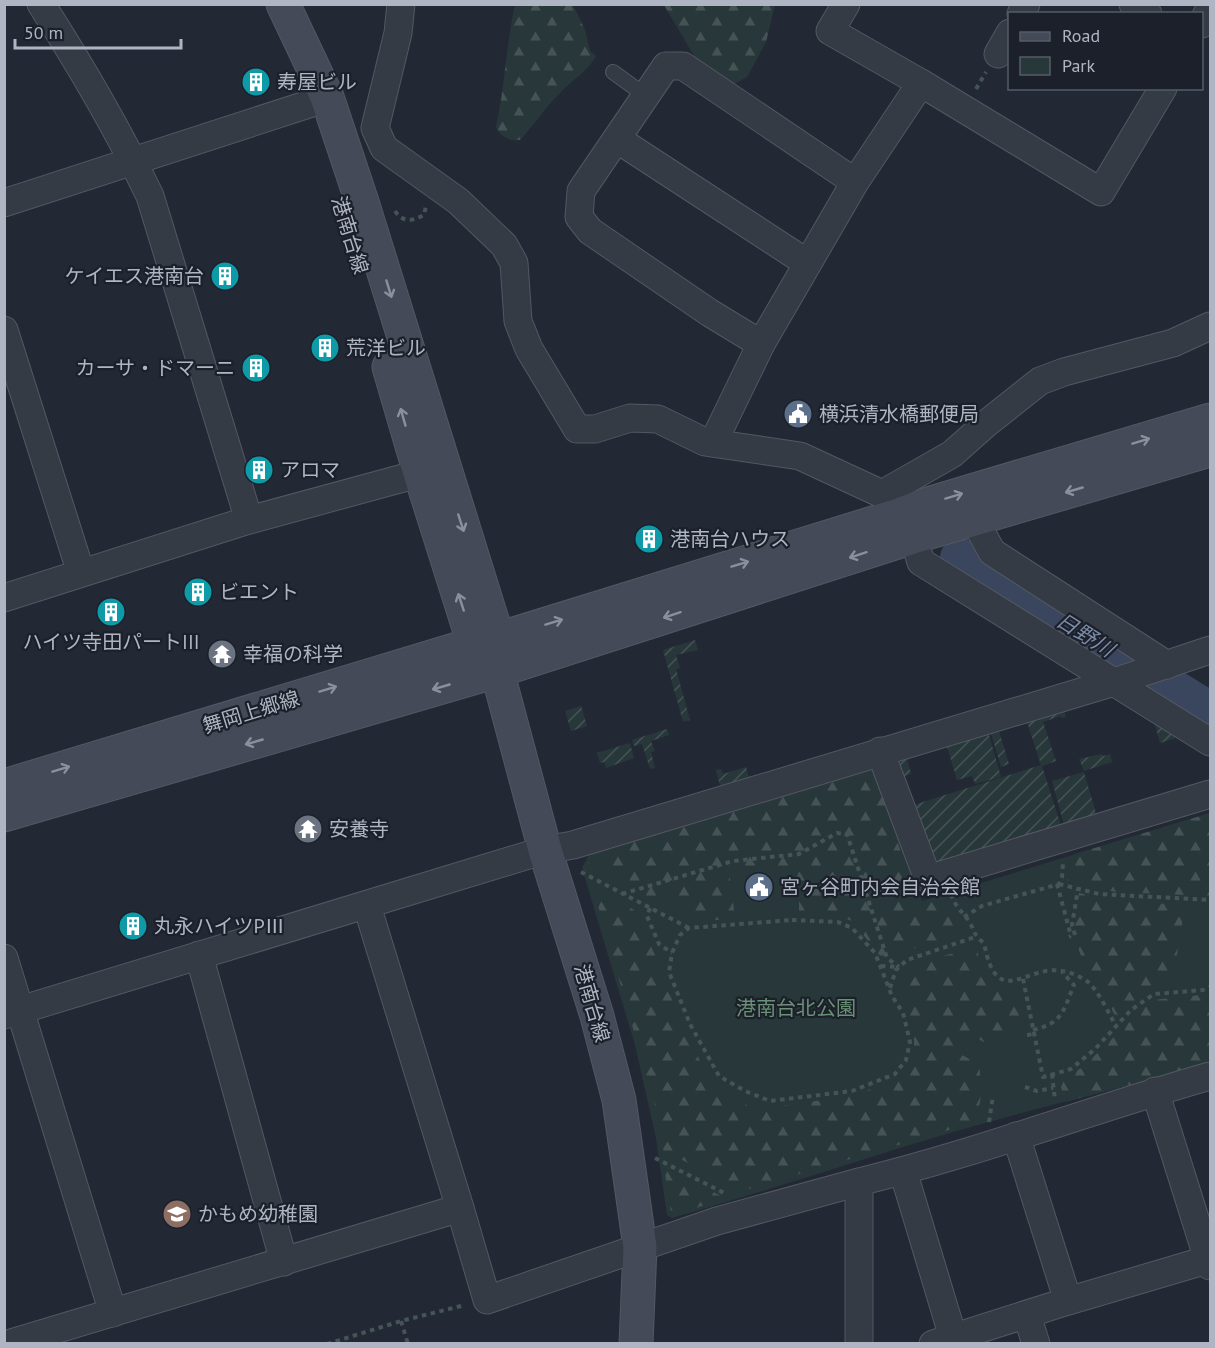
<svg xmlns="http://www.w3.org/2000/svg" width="1215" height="1348" viewBox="0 0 1215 1348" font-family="'PT Sans','Noto Sans JP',sans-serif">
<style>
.green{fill:#28383a}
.forest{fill:url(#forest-firs)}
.garden{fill:url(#garden-furrows)}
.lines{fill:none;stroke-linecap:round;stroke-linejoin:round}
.river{stroke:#39465d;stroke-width:40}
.lane-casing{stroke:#535863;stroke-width:16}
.street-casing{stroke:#535863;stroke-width:29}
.secondary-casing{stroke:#535863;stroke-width:35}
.path{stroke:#455457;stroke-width:4;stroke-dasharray:4.5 4.5;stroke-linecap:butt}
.lane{stroke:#353b45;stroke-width:14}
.street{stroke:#353b45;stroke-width:27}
.secondary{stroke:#444a58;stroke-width:33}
.oneway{stroke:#8a909d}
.labels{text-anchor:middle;stroke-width:4.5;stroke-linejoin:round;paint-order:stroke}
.poi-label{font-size:20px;fill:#afb5c2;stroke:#1b202a;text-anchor:start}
.street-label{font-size:20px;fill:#afb5c2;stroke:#1b202a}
.park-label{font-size:20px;fill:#6a9075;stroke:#1b202a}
.water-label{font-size:21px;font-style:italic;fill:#7b8ba8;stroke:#1b202a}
</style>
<defs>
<pattern id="forest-firs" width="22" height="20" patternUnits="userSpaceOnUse" patternTransform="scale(1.5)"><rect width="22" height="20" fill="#28383a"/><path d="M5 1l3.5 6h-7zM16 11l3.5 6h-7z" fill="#455355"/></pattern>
<pattern id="garden-furrows" width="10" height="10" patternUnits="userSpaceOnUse" patternTransform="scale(1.5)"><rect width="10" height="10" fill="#28383a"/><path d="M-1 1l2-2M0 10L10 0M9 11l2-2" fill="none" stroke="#455355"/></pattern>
</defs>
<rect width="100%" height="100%" fill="#222935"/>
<!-- green -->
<path class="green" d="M866,768L879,775L922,901L1210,813V1061C1134,1086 1055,1103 978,1125C875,1154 775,1189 672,1218L667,1215L656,1138L635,1045L582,868L590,852Z"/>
<!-- forest -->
<g class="forest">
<path d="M515,5H573L585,30L590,51L596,56C586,73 573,79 560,93C545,107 534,125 520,140C509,141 501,137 496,127C505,87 506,45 515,5Z"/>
<path d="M664,5H775L766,42L747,77L732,85L696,59Z"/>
<path d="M864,773L877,781L919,906L944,899L957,937L881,957L852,921L838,916L799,914V878L792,869L729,870L735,918L700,922L674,910L679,898L662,888L653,901L588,863L594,853Z"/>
<path d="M1210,813V896L1116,892L1067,882L1075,854Z"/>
<path d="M596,887L634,910L661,968L677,1014L710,1081L754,1110L857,1095L901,1076L912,1062L914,1048V1034L903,997L906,975L916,962L976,948L989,988L1002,992L1013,990L1022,1027L993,1035L989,1045L971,1035L960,1054L979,1064L982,1091L976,1122L742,1191L663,1150L657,1112L593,888Z"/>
<path d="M1079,893L1116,901L1185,905L1173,980L1158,981L1147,988L1121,1016L1114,1014L1102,989L1085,967L1076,942L1072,926Z"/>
<path d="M1210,994V1061L1156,1078L1065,1102L1061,1087L1066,1075L1082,1068L1152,1000Z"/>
<path d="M664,1167L725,1198L676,1215L671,1212Z"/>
</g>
<!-- garden -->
<g class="garden">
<path d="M695,640L698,650L676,655L680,668L676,669L690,720L683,722L663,650Z"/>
<path d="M581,706L587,726L571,731L565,711Z"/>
<path d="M1063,707L1066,717L1062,718L1061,716L1043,722L1056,761L1042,766L1062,829L939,867L930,860L913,805L1041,765L1026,719Z"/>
<path d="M1021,721L1022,724L999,731L1009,764L1001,767L990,730Z"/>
<path d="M1154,721L1179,737L1160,743Z"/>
<path d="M667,729L669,735L651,741L655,751L651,752L655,768L650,769L642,744L634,746L632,740Z"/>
<path d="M988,731L1001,777L975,784L972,776L957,780L946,743Z"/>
<path d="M630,743L634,758L606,768L604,762L600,763L597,753Z"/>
<path d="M943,744L944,748L907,759L911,774L903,777L899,764L904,756Z"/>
<path d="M1102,754L1103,756L1110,754L1112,762L1084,771L1079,759Z"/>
<path d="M746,767L750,781L721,790L716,770L721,769L723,774Z"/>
<path d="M1084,772L1098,820L1064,825L1052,781Z"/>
</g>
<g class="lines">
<!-- river -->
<path class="river" d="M960,558L1210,712"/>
<!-- lane casing -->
<g class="lane-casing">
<path id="lane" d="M613,72L646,96"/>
</g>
<!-- street casing -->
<g class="street-casing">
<g id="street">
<path d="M41,4C81,66 118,130 150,196L249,520"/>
<path d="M401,4L398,33L375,128L384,148L458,201L504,245L514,263L518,321L529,349L577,429H595L630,418L658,419L705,442L800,456L882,494L894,502L899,515L913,537L921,562L1210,742"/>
<path d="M846,4L830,31L921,83L1101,192L1163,88"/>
<path d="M1133,4L1148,14"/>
<path d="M1021,14L1026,4"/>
<path d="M1202,24L1210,8"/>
<path d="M998,54L1010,33"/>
<path d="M617,139L807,263"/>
<path d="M855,182L683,66H666L581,191L579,217L590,231L710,313L761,344L855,182L921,83"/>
<path d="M4,203L309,104"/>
<path d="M4,330L81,573"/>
<path d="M713,443L761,344"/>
<path d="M882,494L952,454L987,423L1040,381L1064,372L1173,343L1210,326"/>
<path d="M974,519L992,552L1167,665"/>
<path d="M4,598L249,520L440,468"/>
<path d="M880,751L928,879L1210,794"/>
<path d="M199,955L284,1262"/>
<path d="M4,958L113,1313"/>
<path d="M4,1015L545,850L573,845L1114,682L1210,650"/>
<path d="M1155,1091L1210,1266"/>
<path d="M903,1171L953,1337"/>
<path d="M460,1208L487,1300L717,1221L859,1182"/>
<path d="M1068,1301L1210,1259"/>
<path d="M1027,1315L1036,1344"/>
<path d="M8,1344L460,1208L367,906"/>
<path d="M859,1344V1182C978,1153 1093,1109 1210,1076"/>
<path d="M933,1344L1068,1301L1016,1136"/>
</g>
</g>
<!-- secondary casing -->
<g class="secondary-casing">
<g id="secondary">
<path d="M283,4L327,97L362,202L498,639L497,671L503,693L545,850L597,1016L619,1100L640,1247L636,1344"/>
<path d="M389,367L420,473L474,644L488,661"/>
<path d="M4,786L474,644L498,639L899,515L931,503L1210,420"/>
<path d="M4,815L497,671L913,537L1210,450"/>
</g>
</g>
<!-- path -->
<g class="path">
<path d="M976,89L986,72"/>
<path d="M395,211C403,223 413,221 424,215L426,206"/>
<path d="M581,872L689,928"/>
<path d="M1057,884L1071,936L1069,937"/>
<path d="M1059,884L1099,894L1210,900"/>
<path d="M622,894L733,861L799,854L837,833L847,834L887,958L899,967"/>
<path d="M951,894C955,907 964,913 970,923C976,933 973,935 984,943C997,1012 1026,964 1062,971C1071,972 1081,977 1088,982C1098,990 1109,1014 1116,1026"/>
<path d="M650,908L647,916L659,944L672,953"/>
<path d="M964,917L982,906L1059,884L1062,877L1063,863"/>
<path d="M792,920L838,922L852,928L875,953L892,996L903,1013L910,1042L906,1060L895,1074L852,1091L770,1101L745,1091L719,1076L690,1024L669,972L672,953L680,935L689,928Z"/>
<path d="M1075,935L1072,925L1078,889"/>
<path d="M881,966L898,967"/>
<path d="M1023,979L1043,1077L1071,1069L1095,1049L1131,1010L1154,994L1203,990L1210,987"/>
<path d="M890,988L896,970L907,960L975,937"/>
<path d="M1033,1030C1063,1023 1063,1011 1074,985L1062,972"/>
<path d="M1027,1035L1034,1034"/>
<path d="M1052,1074L1055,1100"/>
<path d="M1025,1087L1037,1091L1053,1088"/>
<path d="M989,1122L993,1096"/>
<path d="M655,1158L726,1194"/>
<path d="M401,1321L408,1344"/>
<path d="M327,1344L401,1321L465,1305"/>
</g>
<!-- lane -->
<use href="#lane" class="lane"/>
<!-- street -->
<use href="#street" class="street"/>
<!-- secondary -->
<use href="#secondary" class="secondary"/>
</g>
<!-- one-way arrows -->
<defs><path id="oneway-shaft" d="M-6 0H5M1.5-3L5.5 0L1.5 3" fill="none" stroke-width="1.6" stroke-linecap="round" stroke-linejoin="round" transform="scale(1.5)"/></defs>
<g class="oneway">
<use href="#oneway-shaft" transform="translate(389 289) rotate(73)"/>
<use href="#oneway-shaft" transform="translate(403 417) rotate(-106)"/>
<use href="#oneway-shaft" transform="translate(1141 441) rotate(-17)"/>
<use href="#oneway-shaft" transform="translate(1074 490) rotate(164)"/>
<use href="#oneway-shaft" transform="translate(954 496) rotate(-17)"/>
<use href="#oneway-shaft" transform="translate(461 523) rotate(72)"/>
<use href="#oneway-shaft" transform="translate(858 555) rotate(162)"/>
<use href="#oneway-shaft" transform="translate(740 564) rotate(-17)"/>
<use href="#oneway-shaft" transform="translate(461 602) rotate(-108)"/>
<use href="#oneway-shaft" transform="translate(672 615) rotate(162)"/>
<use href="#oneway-shaft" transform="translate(554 622) rotate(-17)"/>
<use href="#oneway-shaft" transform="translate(441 687) rotate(164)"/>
<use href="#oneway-shaft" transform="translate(328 689) rotate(-17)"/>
<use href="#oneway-shaft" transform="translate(254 742) rotate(164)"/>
<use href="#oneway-shaft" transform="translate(61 769) rotate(-17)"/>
</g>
<!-- icons -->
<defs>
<g id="building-disc" transform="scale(1.5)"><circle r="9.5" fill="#0f9aa8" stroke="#1b202a"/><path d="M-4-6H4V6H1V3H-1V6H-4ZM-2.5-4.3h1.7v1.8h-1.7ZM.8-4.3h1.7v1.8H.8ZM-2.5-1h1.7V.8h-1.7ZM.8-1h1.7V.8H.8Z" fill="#fff"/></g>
<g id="civic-disc" transform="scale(1.5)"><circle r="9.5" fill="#5c6f8a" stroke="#1b202a"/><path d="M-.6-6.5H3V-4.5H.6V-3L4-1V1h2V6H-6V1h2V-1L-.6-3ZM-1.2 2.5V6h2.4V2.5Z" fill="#fff"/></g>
<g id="temple-disc" transform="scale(1.5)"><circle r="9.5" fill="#6b7280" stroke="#1b202a"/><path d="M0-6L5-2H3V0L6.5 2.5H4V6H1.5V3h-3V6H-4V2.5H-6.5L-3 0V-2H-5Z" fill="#fff"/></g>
<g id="school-disc" transform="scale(1.5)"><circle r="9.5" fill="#8d6e63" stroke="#1b202a"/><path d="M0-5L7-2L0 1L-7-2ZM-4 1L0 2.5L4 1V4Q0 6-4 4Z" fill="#fff"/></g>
</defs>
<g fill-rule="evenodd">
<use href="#building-disc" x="256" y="82"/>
<use href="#building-disc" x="225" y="276"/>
<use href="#building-disc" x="325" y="348"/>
<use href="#building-disc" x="256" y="368"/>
<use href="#civic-disc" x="798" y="414"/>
<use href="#building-disc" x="259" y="470"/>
<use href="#building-disc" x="649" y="539"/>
<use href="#building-disc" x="198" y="592"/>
<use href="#building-disc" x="111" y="612"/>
<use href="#temple-disc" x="222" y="654"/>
<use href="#temple-disc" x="308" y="829"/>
<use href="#civic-disc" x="759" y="887"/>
<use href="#building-disc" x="133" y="926"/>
<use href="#school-disc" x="177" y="1214"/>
</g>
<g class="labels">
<!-- poi labels -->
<g class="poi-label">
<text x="277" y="89">寿屋ビル</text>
<text x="204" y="283" text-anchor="end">ケイエス港南台</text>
<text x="346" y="355">荒洋ビル</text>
<text x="235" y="375" text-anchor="end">カーサ・ドマーニ</text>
<text x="819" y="421">横浜清水橋郵便局</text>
<text x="280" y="477">アロマ</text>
<text x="670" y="546">港南台ハウス</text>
<text x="219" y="599">ビエント</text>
<text x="111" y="649" text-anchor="middle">ハイツ寺田パートIII</text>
<text x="243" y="661">幸福の科学</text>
<text x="329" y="836">安養寺</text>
<text x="780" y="894">宮ヶ谷町内会自治会館</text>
<text x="154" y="933">丸永ハイツPⅢ</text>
<text x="198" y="1221">かもめ幼稚園</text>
</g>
<!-- street labels -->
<g class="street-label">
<text transform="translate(350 235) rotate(73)" y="7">港南台線</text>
<text transform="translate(251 712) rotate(-17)" y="7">舞岡上郷線</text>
<text transform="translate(592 1003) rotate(74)" y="7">港南台線</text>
</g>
<!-- park labels -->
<g class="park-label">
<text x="796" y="1015">港南台北公園</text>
</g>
<!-- water labels -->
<g class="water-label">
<text transform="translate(1085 635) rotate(32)" y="7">日野川</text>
</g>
</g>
<!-- border -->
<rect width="1215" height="1348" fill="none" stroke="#afb5c2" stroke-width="12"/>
<!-- legend -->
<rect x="1008" y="12" width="195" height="78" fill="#1b202a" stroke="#565c67" stroke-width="1.5"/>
<rect x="1020" y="32" width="30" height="9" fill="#444a58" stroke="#565c67" stroke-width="1.5"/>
<text x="1062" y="42" font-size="18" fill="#afb5c2">Road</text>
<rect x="1020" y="57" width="30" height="18" fill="#28383a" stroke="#565c67" stroke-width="1.5"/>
<text x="1062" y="72" font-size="18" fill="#afb5c2">Park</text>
<!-- scale -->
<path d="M15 39v9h166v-9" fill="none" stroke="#afb5c2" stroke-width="3"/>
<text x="24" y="39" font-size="18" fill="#afb5c2" stroke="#1b202a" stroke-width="4.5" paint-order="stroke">50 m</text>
</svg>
